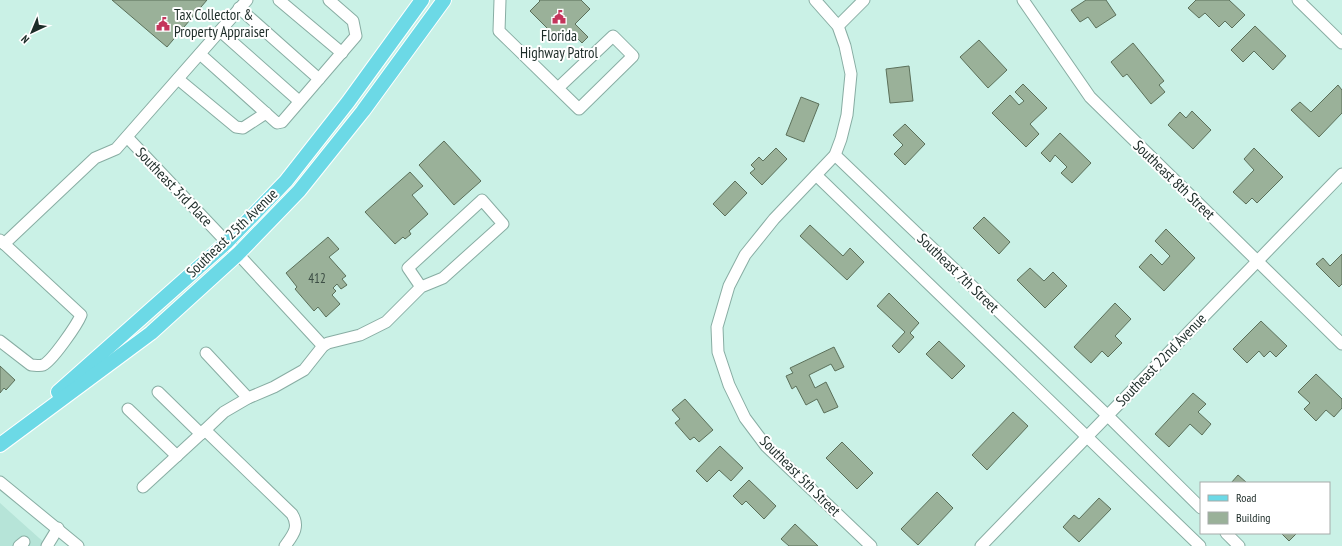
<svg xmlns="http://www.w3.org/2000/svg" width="1342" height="546" viewBox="0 0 1342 546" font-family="'PT Sans Narrow',sans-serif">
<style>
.built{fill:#b6e4d8}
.building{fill:#9ab199;stroke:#5b705a}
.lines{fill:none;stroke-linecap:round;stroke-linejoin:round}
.minor-casing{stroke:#88ada3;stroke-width:13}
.major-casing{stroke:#fff;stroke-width:16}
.minor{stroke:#fff;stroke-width:11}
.major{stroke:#6cd9e6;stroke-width:14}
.labels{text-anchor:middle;stroke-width:4;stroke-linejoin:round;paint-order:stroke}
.number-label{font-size:13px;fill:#3c4d44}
.poi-label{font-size:15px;fill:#1d2c28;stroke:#fff;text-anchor:start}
.street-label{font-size:15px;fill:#1d2c28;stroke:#fff}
</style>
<rect width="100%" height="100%" fill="#caf1e6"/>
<!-- built -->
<path class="built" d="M0,503L20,521L48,546H0Z"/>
<!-- building -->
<g class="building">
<path d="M112,0H207L167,47Z"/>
<path d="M539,0H581L590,9L575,24L588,37L582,43L569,30L559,40L530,11L540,1Z"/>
<path d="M1086,0H1106L1116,15L1096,28L1088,17L1080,22L1071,10Z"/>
<path d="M1196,0H1229L1245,15L1232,28L1225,21L1219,27L1205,13L1199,18L1188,8Z"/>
<path d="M1255,26L1286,56L1273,70L1254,51L1243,62L1231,50Z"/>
<path d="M979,40L1007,70L988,88L960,57Z"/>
<path d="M1133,43L1164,81L1159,85L1165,92L1151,104L1127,74L1123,77L1111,62Z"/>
<path d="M909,66L913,101L890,103L886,69Z"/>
<path d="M1023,84L1047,108L1030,124L1039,134L1026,147L992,113L1010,95L1019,105L1024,101L1015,92Z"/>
<path d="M1338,85L1342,90V113L1319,137L1291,110L1300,102L1311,112Z"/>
<path d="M801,97L819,104L804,142L786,135Z"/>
<path d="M1192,111L1211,130L1193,149L1168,125L1180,112L1186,118Z"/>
<path d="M905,124L925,144L905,165L894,154L903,145L893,135Z"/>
<path d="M1060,133L1091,163L1072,183L1061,173L1067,167L1055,155L1050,162L1041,153Z"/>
<path d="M444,141L481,181L454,205L419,165Z"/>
<path d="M776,148L787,159L762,185L750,173L755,169L751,165L759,157L763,161Z"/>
<path d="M1254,148L1283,177L1257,203L1252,198L1246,204L1233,192L1254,170L1244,159Z"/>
<path d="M410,172L423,186L412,195L428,214L409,231L411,234L405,239L403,237L395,244L365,212Z"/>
<path d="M735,181L747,193L725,216L713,204Z"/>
<path d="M984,217L1010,242L999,254L973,228Z"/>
<path d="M810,225L843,256L850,248L864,262L847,280L800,236Z"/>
<path d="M1166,229L1195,258L1164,291L1139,267L1151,254L1162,265L1170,256L1155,241Z"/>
<path d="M328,237L339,249L329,257L346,276L342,279L347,285L341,289L337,284L333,288L336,291L332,295L340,304L326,317L318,307L314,311L295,289L297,287L286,273Z"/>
<path d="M1342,254V284L1339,287L1316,264L1323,258L1330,266Z"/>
<path d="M1030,268L1044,281L1053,272L1067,286L1045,308L1017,280Z"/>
<path d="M889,293L919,323L910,333L914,337L899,353L892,346L905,332L877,306Z"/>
<path d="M1115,303L1131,319L1115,336L1122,343L1108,357L1102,351L1091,363L1074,347Z"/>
<path d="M1261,321L1287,346L1276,357L1270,351L1264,357L1259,351L1247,363L1233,349Z"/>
<path d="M939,341L965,366L952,379L926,354Z"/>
<path d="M834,347L844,367L835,371L831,364L809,375L815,388L826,382L838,407L824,413L817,399L806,405L796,386L792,389L786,376L793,373L790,368Z"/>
<path d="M0,366L15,380L6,390L4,388L0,393Z"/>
<path d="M1316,374L1342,399V408L1334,417L1326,410L1316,421L1304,409L1310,403L1298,392Z"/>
<path d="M1193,393L1206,404L1198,412L1211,424L1202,435L1190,424L1169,447L1155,434Z"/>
<path d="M685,399L713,430L699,442L694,437L690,440L675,423L680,419L672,410Z"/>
<path d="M1013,412L1028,426L987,470L972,455Z"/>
<path d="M842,442L873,473L857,489L826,458Z"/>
<path d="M720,446L743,468L731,481L719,470L707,482L696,471Z"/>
<path d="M1238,475L1247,483H1231Z"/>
<path d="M749,480L776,506L764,519L746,501L742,505L733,496Z"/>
<path d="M937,492L953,508L918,545L901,529Z"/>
<path d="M1099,498L1111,509L1079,542L1063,527L1074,515L1079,519Z"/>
<path d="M795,524L818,546H789L781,539Z"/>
<path d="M1281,533H1297L1289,541Z"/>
</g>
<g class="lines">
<!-- minor casing -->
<g class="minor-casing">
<g id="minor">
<path d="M279,0L342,53"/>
<path d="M500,0L499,31L579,109L633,56L613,36L558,88"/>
<path d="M815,0L838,26L845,46L851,74L847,115L841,139L835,155L774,219L745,255L729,286L717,327L718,352L729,385L745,418L766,446L871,546"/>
<path d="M1023,0L1090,97L1342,344"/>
<path d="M1298,0L1342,43"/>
<path d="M239,8L319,79"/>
<path d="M838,26L864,0"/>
<path d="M220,31L299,101"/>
<path d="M200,54L277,123L282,122L356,36L353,21L329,0"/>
<path d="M178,79L236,127L243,128L266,113"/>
<path d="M127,137L238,254L323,346"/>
<path d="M835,155L1107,415L1201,508"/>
<path d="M816,175L1200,546"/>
<path d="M0,240L81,315C77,325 52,361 43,365C40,366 34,365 31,365L0,341"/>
<path d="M4,244L95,158L116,149L247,0"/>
<path d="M206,353L248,398"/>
<path d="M158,392L201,434"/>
<path d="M128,409L177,456"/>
<path d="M0,482L78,546"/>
<path d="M143,487L205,430"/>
<path d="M1226,533L1239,546"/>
<path d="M19,546L24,542"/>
<path d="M47,546L58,528"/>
<path d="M285,546C293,535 300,527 292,514L205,430L224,412L248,398L274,387L304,370L323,346L328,343L360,335L386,322L421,287L443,278L503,224L482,200L408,268L421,287"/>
<path d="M981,546L1342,174"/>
</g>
</g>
<!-- major casing -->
<g class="major-casing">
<g id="major">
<path d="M58,392L227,242L286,181L348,102L422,0"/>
<path d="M0,445L151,333L238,254L299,191L363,111L444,0"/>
</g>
</g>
<!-- minor -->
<use href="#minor" class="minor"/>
<!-- major -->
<use href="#major" class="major"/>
</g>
<!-- icons -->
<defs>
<g id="civic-bare" transform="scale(1.08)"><path d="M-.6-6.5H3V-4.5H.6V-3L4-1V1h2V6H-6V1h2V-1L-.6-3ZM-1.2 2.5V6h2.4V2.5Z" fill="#c4355b" stroke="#fff" stroke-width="2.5" paint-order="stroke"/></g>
</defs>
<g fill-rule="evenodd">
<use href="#civic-bare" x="559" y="17"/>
<use href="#civic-bare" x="163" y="24"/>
</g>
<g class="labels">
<!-- number labels -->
<g class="number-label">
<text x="317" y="283">412</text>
</g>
<!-- poi labels -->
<g class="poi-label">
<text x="174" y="20">Tax Collector &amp;<tspan x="174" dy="17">Property Appraiser</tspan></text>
<text x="559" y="41" text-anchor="middle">Florida<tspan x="559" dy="17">Highway Patrol</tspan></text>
</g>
<!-- street labels -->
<g class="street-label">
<text transform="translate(1174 180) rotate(44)" y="5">Southeast 8th Street</text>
<text transform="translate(174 187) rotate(46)" y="5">Southeast 3rd Place</text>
<text transform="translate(232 233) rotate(-44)" y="5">Southeast 25th Avenue</text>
<text transform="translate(958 273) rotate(44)" y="5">Southeast 7th Street</text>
<text transform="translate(1161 360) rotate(-46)" y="5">Southeast 22nd Avenue</text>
<text transform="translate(800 476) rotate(45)" y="5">Southeast 5th Street</text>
</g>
</g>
<!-- legend -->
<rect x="1200" y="482" width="130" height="52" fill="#ffffff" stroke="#a5aba9"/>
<rect x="1208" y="495" width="20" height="6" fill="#6cd9e6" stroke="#a5aba9"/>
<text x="1236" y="502" font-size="12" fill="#1d2c28">Road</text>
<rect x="1208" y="512" width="20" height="12" fill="#9ab199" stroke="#a5aba9"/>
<text x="1236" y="522" font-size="12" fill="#1d2c28">Building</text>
<!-- north arrow -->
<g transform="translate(32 32) rotate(224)" stroke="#ffffff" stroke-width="3" paint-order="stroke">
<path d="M0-3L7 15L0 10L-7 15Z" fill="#1d2c28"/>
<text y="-6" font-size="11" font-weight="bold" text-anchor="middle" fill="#1d2c28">N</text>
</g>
</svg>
